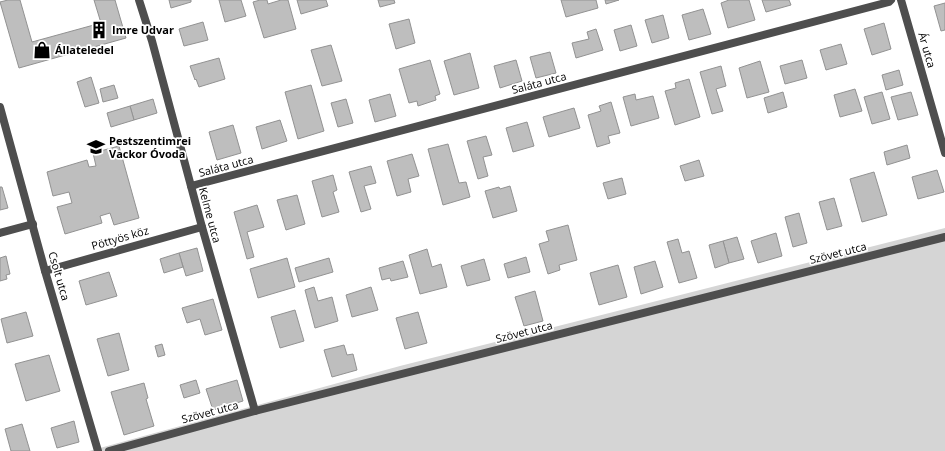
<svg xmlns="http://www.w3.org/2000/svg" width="945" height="451" viewBox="0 0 945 451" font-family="'Open Sans',sans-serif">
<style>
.green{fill:#d5d5d5}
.building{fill:#bebebe;stroke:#929292}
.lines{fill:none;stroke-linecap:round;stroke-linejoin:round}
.street{stroke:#4e4e4e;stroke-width:8}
.labels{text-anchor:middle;stroke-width:3.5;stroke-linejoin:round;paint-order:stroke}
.poi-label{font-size:11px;font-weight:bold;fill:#000;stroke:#fff;text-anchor:start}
.street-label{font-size:11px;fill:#000;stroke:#fff}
</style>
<rect width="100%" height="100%" fill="#fff"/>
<!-- green -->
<path class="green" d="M945,228V451H89L400,366Z"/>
<!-- building -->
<g class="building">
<path d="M8,0H20L32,42L101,23L94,0H115L126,38L19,68L0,2Z"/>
<path d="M169,0H191V2L171,8Z"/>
<path d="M219,0H241L246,16L225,22Z"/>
<path d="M260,0H267L268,4L281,0H288L296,29L264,38L253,2Z"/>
<path d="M297,0H326L328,6L301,14Z"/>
<path d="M378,0H394L395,3L380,7Z"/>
<path d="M561,0H596L598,8L566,17Z"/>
<path d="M605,0H619L606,4Z"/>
<path d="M729,0H749L755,20L728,28L721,3Z"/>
<path d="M762,0H789L791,5L766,12Z"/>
<path d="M945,3V30L941,31L934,6Z"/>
<path d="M703,9L711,34L689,40L682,15Z"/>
<path d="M663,15L669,38L652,43L645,20Z"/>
<path d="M409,19L415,43L396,49L389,24Z"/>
<path d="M203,22L208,40L184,46L179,29Z"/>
<path d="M884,23L891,49L872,55L864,29Z"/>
<path d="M631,25L637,46L620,51L614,30Z"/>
<path d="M596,29L603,50L576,58L572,43L589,39L587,32Z"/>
<path d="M841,44L847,64L826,70L820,50Z"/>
<path d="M331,45L342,81L322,86L311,50Z"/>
<path d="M550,52L556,73L536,78L530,57Z"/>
<path d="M470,53L479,88L454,95L444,61Z"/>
<path d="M219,58L225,79L199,87L196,79L195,80L190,66Z"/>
<path d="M430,60L440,94L435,96L436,100L418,106L417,101L409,103L399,69Z"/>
<path d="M516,60L522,81L500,88L494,66Z"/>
<path d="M802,60L807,78L785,84L780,66Z"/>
<path d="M760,61L769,92L747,98L739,68Z"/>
<path d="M721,66L726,86L716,89L723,111L712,114L700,72Z"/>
<path d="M899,70L903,85L886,90L882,75Z"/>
<path d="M91,77L99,103L85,107L77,82Z"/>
<path d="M689,79L700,117L675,125L665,91L676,88L675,83Z"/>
<path d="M114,85L118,98L103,102L100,89Z"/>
<path d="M311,85L324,131L298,139L285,92Z"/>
<path d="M855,89L862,111L840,117L834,95Z"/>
<path d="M783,92L787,107L768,113L764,98Z"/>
<path d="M882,92L890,119L872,124L864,97Z"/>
<path d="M911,92L918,115L898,120L891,97Z"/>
<path d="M390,94L396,116L375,122L369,100Z"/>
<path d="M635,94L636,100L653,96L659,118L631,126L623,97Z"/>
<path d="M153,99L157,113L134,120L130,106Z"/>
<path d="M346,99L353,123L338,127L331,103Z"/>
<path d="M611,102L620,133L608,136L610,143L597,147L588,115L601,111L599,106Z"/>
<path d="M130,106L134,120L111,127L107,113Z"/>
<path d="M574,108L580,128L549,137L543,117Z"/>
<path d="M280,120L287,141L262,149L256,127Z"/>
<path d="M527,122L534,146L513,152L506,128Z"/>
<path d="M233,125L241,153L217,160L209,132Z"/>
<path d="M486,136L492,155L483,157L488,176L478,179L467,141Z"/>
<path d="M448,144L459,183L466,182L470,197L443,205L428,149Z"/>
<path d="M907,145L910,158L887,165L884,152Z"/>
<path d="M119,146L139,218L114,225L110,213L100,216L102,223L65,234L57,207L72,203L69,192L53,196L47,172L87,160L89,167L96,166L93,153Z"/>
<path d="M412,154L419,176L408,179L411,192L397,196L387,161Z"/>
<path d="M699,160L704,176L685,181L680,166Z"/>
<path d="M371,166L376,183L364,186L371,209L361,212L349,172Z"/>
<path d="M937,170L944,192L918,199L912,177Z"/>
<path d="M874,172L887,215L862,222L850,179Z"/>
<path d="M333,175L337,190L333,192L339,212L322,217L312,181Z"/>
<path d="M622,178L626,194L608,199L603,183Z"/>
<path d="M510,186L517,211L493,218L485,191L499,187L500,189Z"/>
<path d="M0,187H2L8,208L0,210Z"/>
<path d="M297,195L305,224L286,230L277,200Z"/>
<path d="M834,198L842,226L827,230L819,202Z"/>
<path d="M257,205L264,227L247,232L254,257L247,259L234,212Z"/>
<path d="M799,213L807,243L793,247L785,217Z"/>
<path d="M568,225L577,260L559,265L560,270L548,274L539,244L549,241L546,231Z"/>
<path d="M776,233L782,256L758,263L751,241Z"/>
<path d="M737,237L744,259L729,263L723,241Z"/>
<path d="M678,239L682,253L689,251L697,278L679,283L667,242Z"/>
<path d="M723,241L729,263L715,268L709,245Z"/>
<path d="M197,248L203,271L186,276L179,253Z"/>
<path d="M427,249L432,267L441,264L447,287L420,294L409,255Z"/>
<path d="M179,253L183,267L164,273L160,259Z"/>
<path d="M6,256L10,274L6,275L7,279L0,281V258Z"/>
<path d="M526,257L530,272L508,278L504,264Z"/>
<path d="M287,258L295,287L258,298L250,269Z"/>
<path d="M329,258L333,272L299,282L295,268Z"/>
<path d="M484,259L490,280L467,286L461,266Z"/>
<path d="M403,261L408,277L391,281L390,278L382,280L379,268Z"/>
<path d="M655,261L663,287L641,294L634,267Z"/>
<path d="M618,265L627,297L599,305L590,273Z"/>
<path d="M109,272L117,296L86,305L79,281Z"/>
<path d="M314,287L318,301L332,297L338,321L315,328L305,290Z"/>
<path d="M371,287L378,310L352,317L346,295Z"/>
<path d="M535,291L543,321L524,326L515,297Z"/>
<path d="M213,299L222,330L205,335L200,319L187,323L182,308Z"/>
<path d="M295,310L304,341L280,348L271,317Z"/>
<path d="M26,312L33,336L7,343L1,319Z"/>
<path d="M418,312L427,343L405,349L396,318Z"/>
<path d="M119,333L129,370L108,376L97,339Z"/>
<path d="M162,344L165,355L158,357L155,346Z"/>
<path d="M344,345L347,355L353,354L357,370L332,377L324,350Z"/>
<path d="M49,355L60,391L26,401L15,364Z"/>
<path d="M196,380L200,393L184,398L180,385Z"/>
<path d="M237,380L243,401L213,410L206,389Z"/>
<path d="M144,383L148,398L146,399L154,426L124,435L111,392Z"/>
<path d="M74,421L79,442L57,448L51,428Z"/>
<path d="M22,424L30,451H11L5,429Z"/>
</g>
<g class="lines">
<!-- street -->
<g class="street">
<path d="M139,0L152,41L202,227L255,411"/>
<path d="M901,0L945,153"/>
<path d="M0,107L45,271L98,451"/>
<path d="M191,186L889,2L891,0"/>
<path d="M0,233L33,224"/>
<path d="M45,271L202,227"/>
<path d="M109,451L255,411L945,237"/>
</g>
</g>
<!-- icons -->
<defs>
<g id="building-bare" transform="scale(1.38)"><path d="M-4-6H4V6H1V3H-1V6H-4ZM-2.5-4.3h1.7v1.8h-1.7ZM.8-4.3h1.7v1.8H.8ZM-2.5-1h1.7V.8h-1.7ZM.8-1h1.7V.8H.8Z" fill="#000" stroke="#fff" stroke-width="2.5" paint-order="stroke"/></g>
<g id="shop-bare" transform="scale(1.38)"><path d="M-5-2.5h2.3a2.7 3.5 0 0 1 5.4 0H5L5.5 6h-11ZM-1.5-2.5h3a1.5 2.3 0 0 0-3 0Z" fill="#000" stroke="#fff" stroke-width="2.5" paint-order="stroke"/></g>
<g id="school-bare" transform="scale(1.38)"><path d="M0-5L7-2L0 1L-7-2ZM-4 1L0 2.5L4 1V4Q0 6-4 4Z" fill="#000" stroke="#fff" stroke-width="2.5" paint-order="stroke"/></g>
</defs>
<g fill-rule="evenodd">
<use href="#building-bare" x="99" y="30"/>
<use href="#shop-bare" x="42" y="50"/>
<use href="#school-bare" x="96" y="147"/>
</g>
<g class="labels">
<!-- poi labels -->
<g class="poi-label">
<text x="112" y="34">Imre Udvar</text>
<text x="55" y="54">Állateledel</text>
<text x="109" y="145">Pestszentimrei<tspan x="109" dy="13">Vackor Óvoda</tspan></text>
</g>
<!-- street labels -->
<g class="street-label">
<text transform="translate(927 50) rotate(74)" y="4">Ár utca</text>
<text transform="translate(539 83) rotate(-15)" y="4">Saláta utca</text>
<text transform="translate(226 166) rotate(-15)" y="4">Saláta utca</text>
<text transform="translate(210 215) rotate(75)" y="4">Kelme utca</text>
<text transform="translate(120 238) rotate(-16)" y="4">Pöttyös köz</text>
<text transform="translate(838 253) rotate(-14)" y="4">Szövet utca</text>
<text transform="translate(59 276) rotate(74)" y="4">Csolt utca</text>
<text transform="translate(524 332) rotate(-14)" y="4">Szövet utca</text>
<text transform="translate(210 412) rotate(-15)" y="4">Szövet utca</text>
</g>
</g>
</svg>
